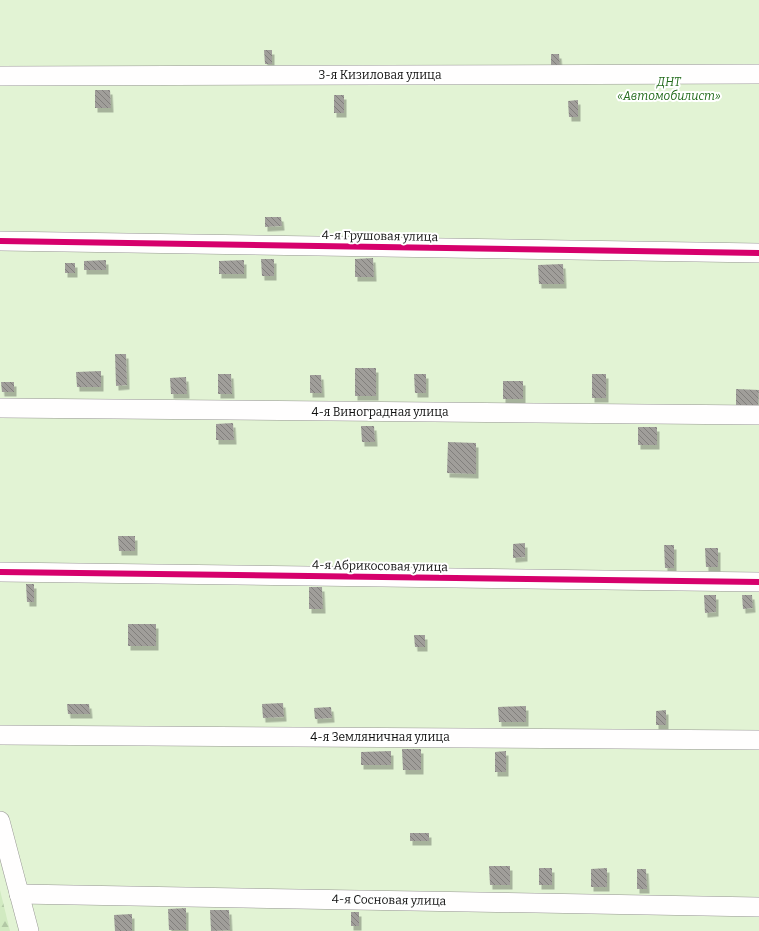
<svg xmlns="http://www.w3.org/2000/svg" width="759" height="931" viewBox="0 0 759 931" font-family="Bitter,serif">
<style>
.forest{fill:url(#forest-firs)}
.garden{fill:#e2f3d4}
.building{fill:url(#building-back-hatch);filter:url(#shadow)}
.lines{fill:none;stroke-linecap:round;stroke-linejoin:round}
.minor-casing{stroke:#969593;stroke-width:20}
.minor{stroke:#fffefe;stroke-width:19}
.cycleway-casing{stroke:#fff;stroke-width:8}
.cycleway{stroke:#d6006c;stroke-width:6}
.labels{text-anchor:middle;stroke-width:4;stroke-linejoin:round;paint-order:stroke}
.street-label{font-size:12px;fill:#0f0f0f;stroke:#fff}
.park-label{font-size:12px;font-style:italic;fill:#236b1c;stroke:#fff}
</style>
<defs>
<pattern id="forest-firs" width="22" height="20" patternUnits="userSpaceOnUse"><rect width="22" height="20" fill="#d1eac1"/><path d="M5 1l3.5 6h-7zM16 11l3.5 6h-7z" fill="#b2c8a5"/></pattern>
<pattern id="building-back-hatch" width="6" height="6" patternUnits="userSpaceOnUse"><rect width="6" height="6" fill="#a09e9a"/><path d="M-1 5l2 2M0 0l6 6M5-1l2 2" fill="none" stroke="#817f7c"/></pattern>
<filter id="shadow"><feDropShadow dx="2.5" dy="4.5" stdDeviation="0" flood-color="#0004"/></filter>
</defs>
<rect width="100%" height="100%" fill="#fcfbf5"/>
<!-- forest -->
<path class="forest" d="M0,854L20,931H0Z"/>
<!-- garden -->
<path class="garden" d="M0,0H759V931H10L0,890Z"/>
<!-- building -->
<g class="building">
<path d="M264,50H272V64H265Z"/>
<path d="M551,54H559L560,66H551Z"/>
<path d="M95,90H110L111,108H95Z"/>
<rect x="334" y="95" width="10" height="18"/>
<path d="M578,100V117H569L568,101Z"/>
<path d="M265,217H281L282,226L265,227Z"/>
<path d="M373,258L374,277H355V259Z"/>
<path d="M261,259H274V276H262Z"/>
<path d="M106,260V270H84V261Z"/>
<path d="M244,260V274H219V261Z"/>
<rect x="65" y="263" width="10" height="10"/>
<path d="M563,264L564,284H539L538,265Z"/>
<path d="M115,354H126L127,385L116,386Z"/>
<rect x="355" y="368" width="21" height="28"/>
<path d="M101,371V387H77L76,372Z"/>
<path d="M218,374H231L232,394H218Z"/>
<path d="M414,374H426V393H415Z"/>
<rect x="592" y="374" width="14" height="24"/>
<path d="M310,375H321L322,393H310Z"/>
<path d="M186,377L187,394H171L170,378Z"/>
<rect x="503" y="381" width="20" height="18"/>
<path d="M1,382H14V392H2Z"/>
<path d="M736,389L759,390L758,407L736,406Z"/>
<path d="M233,423L234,440H216V424Z"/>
<path d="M361,426H374L375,442H362Z"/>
<rect x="638" y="427" width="19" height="18"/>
<path d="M448,442L476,443V474L447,473Z"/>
<path d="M118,536H135V551H119Z"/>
<path d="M525,543V557L513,558V544Z"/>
<path d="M664,545H674V568H665Z"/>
<path d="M705,548H718V567H706Z"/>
<path d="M26,584H34V602H27Z"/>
<path d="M309,587H322L323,609H309Z"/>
<path d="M704,595H716V612L705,613Z"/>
<path d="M742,595H752L753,608L743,609Z"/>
<rect x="128" y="624" width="28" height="22"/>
<path d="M414,635H425V647H415Z"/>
<path d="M283,703L284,717L263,718L262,704Z"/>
<path d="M67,704H89L90,714H68Z"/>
<path d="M526,706V722H499L498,707Z"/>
<path d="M331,707L332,718L315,719L314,708Z"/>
<path d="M666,710V725H656V711Z"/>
<path d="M402,749H421V770H403Z"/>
<path d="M391,751V765H361V752Z"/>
<path d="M506,751V772H495V752Z"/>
<rect x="410" y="833" width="19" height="8"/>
<path d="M489,866H510V885H490Z"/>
<rect x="539" y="868" width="13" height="17"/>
<path d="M607,868V887H591V869Z"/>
<path d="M637,869H646L647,889H637Z"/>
<path d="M186,908V930H169L168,909Z"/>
<path d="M210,910H229L230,930L211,931Z"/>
<rect x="351" y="912" width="8" height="14"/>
<path d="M132,914V931H115L114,915Z"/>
</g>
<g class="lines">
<!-- minor casing -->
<g class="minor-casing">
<g id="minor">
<path d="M0,76L759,74"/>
<path d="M0,241L759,253"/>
<path d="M0,408L759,415"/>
<path d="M0,572L759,582"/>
<path d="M0,735L759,740"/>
<path d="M0,821L29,931"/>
<path d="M19,894L759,907"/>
</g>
</g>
<!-- minor -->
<use href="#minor" class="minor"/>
<!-- cycleway casing -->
<g class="cycleway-casing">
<g id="cycleway">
<path d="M0,241L759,253"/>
<path d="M0,572L759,582"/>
</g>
</g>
<!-- cycleway -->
<use href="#cycleway" class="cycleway"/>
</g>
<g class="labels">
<!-- street labels -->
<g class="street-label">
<text x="380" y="79">3-я Кизиловая улица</text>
<text transform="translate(380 236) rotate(1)" y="4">4-я Грушовая улица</text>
<text x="380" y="416">4-я Виноградная улица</text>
<text transform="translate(380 566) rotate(1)" y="4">4-я Абрикосовая улица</text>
<text x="380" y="741">4-я Земляничная улица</text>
<text transform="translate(389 900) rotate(1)" y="4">4-я Сосновая улица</text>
</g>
<!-- park labels -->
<g class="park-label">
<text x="669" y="86">ДНТ<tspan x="669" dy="14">«Автомобилист»</tspan></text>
</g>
</g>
</svg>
